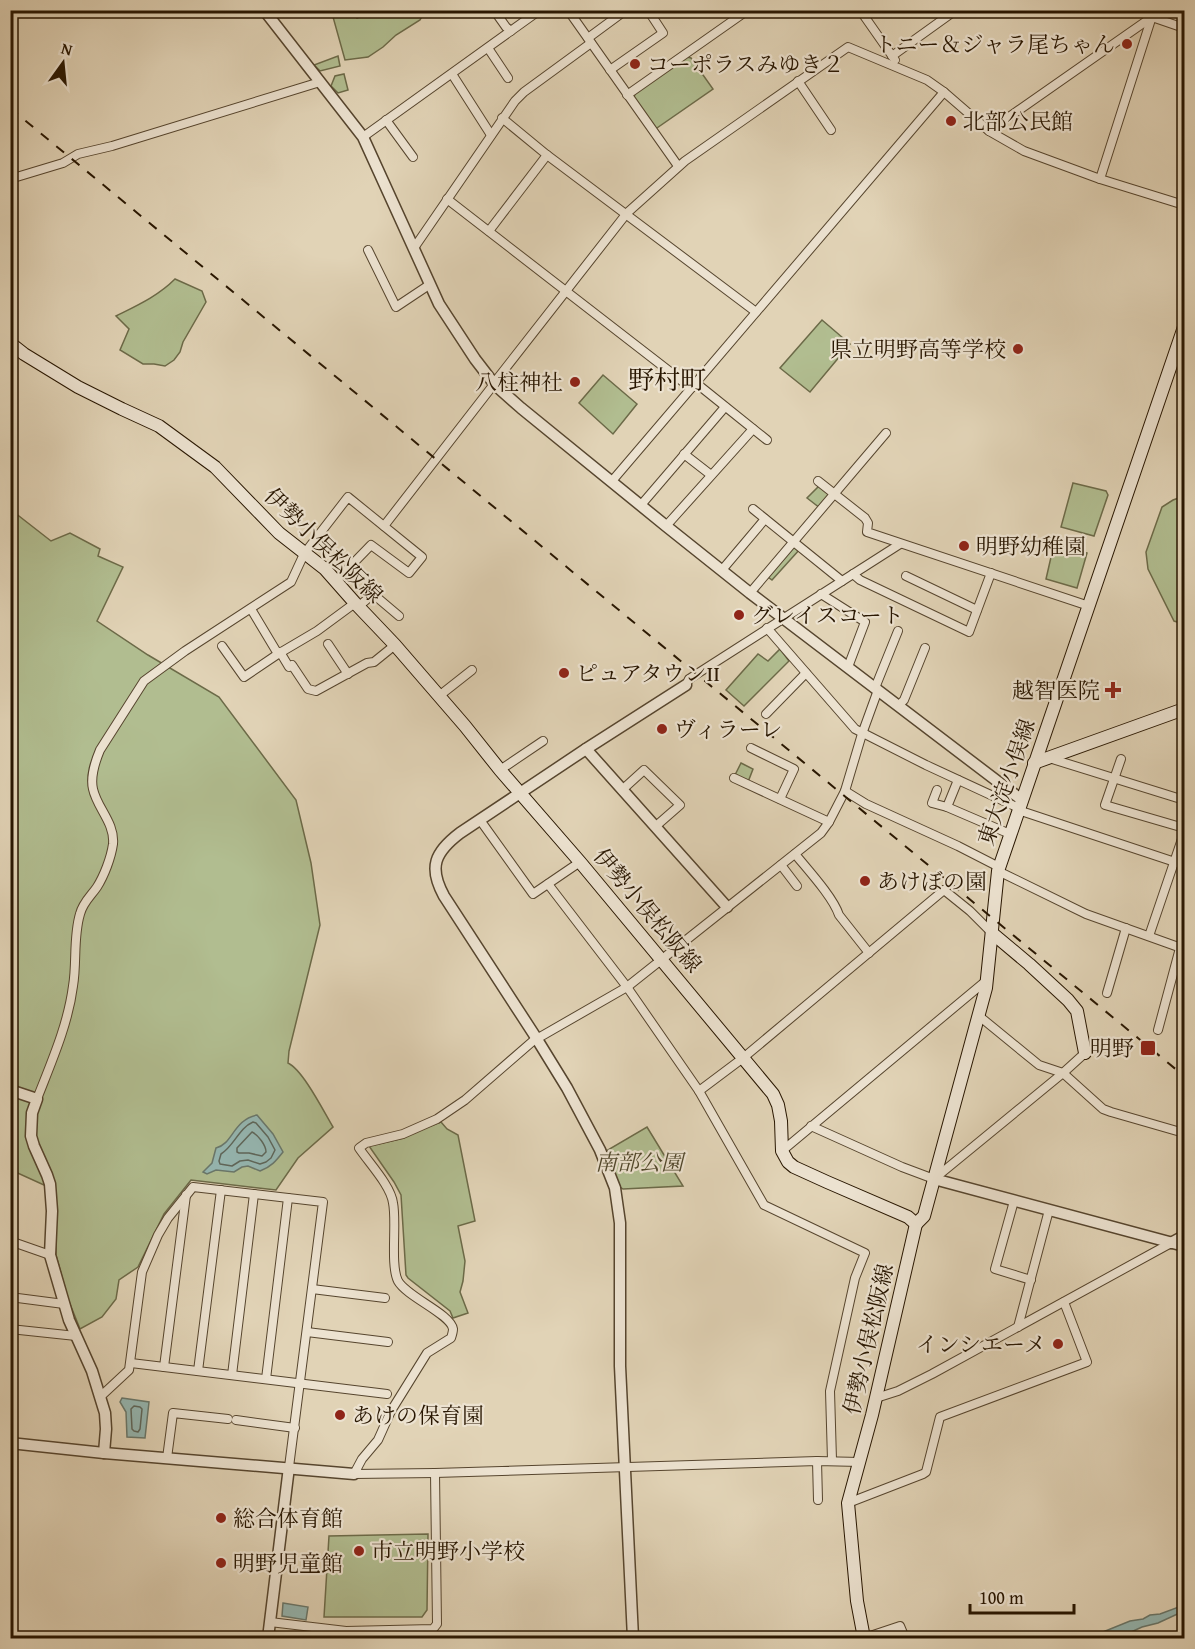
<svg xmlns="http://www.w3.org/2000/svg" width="1195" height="1649" viewBox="0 0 1195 1649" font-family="'Gentium Book Plus','Noto Serif JP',serif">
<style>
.green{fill:#b1bd90;stroke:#6c6a48;stroke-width:1.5}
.water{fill:#95b7b2;stroke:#69776b;stroke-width:1.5}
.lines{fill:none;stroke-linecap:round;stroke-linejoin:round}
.shore{stroke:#5e665a;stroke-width:1.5}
.minor-casing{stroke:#56452e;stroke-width:10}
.tertiary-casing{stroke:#56452e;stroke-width:13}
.secondary-casing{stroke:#281601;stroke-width:14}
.minor{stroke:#ece2d0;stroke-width:8}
.tertiary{stroke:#ece2d0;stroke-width:10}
.secondary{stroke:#ece2d0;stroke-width:12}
.rail{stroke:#281601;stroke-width:2;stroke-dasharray:10 10;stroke-linecap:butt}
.poi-dot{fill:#8f2418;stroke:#ece2d0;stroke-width:2}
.labels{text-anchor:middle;stroke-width:4.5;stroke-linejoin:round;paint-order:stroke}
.poi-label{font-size:22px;fill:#281601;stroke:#ece2d0;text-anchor:start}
.street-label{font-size:22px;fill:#281601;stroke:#ece2d0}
.park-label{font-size:22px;font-style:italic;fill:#51482c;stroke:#ece2d0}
.quarter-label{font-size:26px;fill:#281601;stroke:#ece2d0}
</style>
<rect width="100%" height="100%" fill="#e1d3b6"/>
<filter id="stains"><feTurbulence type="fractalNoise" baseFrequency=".00333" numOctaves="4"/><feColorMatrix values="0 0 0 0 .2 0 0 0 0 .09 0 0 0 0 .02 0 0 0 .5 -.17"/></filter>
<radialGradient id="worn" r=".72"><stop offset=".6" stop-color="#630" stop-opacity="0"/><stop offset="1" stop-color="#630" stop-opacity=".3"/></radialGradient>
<!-- green -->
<g class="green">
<path d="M337,11H353L357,18L373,11H425L420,20L396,35L383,47L368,57L345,60L333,17Z"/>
<path d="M338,56L340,66L320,71L314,65Z"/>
<path d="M687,57L691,58L713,89L654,130L634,98L635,93Z"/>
<path d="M344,74L348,90L338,93L331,86L335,76Z"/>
<path d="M175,279L202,291L206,302L183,342L180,352L174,360L165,366L154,364H143L120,350L129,329L116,316C138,305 158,296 175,279Z"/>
<path d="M822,320L850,344L810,392L780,368Z"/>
<path d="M603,375L637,404L613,434L579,403Z"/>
<path d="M1073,483L1106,491L1108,495L1094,536L1061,527Z"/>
<path d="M820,485L832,494L820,508L807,498Z"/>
<path d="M1184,496V624L1174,621L1148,569L1146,552L1162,507L1173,500Z"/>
<path d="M10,509L51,541L70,533L100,549L98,556L123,567L97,621L148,655L219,697L296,800L311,863L320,925L289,1051L288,1063C303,1070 324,1112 333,1127L298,1158L276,1190L191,1180L164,1214L138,1267L119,1280L116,1299L102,1317L80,1329L68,1299L56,1255L55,1190L11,1170Z"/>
<path d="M795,544L800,549L772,580L768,577Z"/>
<path d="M1054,544L1087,553L1077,588L1046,579Z"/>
<path d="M780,649L789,661L744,706L726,690L758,654L768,661Z"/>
<path d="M741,763L753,769L748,782L734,777Z"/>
<path d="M441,1122L447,1129L458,1135L475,1221L458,1226L465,1261L463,1281L460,1292L468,1313L453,1318L450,1311L408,1278L406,1275L401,1195L394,1182L369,1146L404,1138L406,1135Z"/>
<path d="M647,1127L683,1186L623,1189L620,1187L606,1151Z"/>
<path d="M428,1534L427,1610L422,1617H324L329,1536Z"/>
</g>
<!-- water -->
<g class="water">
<path d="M257,1115L273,1134L283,1152C276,1161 271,1167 260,1171L248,1166L242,1167L234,1172L216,1170L207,1174L203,1172L212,1163L216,1148C233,1144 233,1120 257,1115Z"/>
<path d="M122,1398L149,1402L145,1438L127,1437L126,1412L120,1402Z"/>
<path d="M283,1603L308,1607L306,1620L282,1616Z"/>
<path d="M1184,1605V1611L1158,1623L1142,1627L1118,1638H1085L1090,1635L1098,1634L1130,1621L1143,1619L1150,1615L1160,1614Z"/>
</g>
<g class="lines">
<!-- shore -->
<g class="shore">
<path d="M253,1122L256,1123L268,1137L275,1150L271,1158L266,1162L260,1164L248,1160L240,1161L232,1166L220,1164L219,1161L221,1154C234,1146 239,1128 253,1122Z"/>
<path d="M252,1132C258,1135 266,1145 266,1152L262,1156L249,1153H239L237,1152V1148Z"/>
<path d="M134,1406L140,1407L142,1409L140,1429L138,1432L134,1431L132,1429L131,1409Z"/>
</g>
<!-- minor casing -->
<g class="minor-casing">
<g id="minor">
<path d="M494,10L506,27L511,31"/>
<path d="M568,10L678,166"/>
<path d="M860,10L895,60"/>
<path d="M1147,10L1152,17L1184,28"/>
<path d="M588,38L626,10"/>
<path d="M488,48L508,78"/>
<path d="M892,56L956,10"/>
<path d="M610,70L663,33L648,10"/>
<path d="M452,74L491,135"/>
<path d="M798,81L831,130"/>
<path d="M627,95L748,10"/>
<path d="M502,118L547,155L756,312"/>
<path d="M386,120L413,157"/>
<path d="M989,131L1152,17"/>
<path d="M363,137L540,10"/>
<path d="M10,179L63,163L78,154L112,146L320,82"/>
<path d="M1100,179L1154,10"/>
<path d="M447,199L691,388"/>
<path d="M489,231L547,155"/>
<path d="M414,248L515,101L524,92L591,43"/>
<path d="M368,250L396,307L429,285"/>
<path d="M494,383L627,213L685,161L848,47L927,80L944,92L989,131L1024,151L1100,179L1184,205"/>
<path d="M696,383L767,440"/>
<path d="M684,454L711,475"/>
<path d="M612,481L944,92"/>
<path d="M818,481L865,518L868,523L867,532L1089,606"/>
<path d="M641,505L725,407"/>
<path d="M753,509L842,581"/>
<path d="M384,526L491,388L495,385"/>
<path d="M666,526L753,429"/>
<path d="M722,570L765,519"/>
<path d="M853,574L860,580L969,632L991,573"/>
<path d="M906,576L977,610"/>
<path d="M750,593L886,433"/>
<path d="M821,594L865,622L848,667"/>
<path d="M358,607L373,594L399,616"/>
<path d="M767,628L855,729L926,765L1019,808"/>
<path d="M328,644L348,674"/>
<path d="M222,646L244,677L278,654L251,609"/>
<path d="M280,652L289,667L292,665L308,689L316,691L367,663L374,662L395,645"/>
<path d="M278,654L317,631L355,603"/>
<path d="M686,685L689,679L900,544"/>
<path d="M875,688L898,631"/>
<path d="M439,696L472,670"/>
<path d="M898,706L904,700L925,648"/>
<path d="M766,714L806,673"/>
<path d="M751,748L794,769L780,799"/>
<path d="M1049,758L1184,800"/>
<path d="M1121,759L1105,805L1184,828"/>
<path d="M500,770L543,741"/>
<path d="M734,778L829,822"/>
<path d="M958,780L947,807L1010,834"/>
<path d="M622,790L644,770L680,805L656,826"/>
<path d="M937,790L932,803L947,807"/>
<path d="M845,791L866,804L958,846L999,867"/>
<path d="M1018,810L1184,865"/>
<path d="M480,820L533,894L580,862"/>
<path d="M795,854C808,870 833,897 839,915L869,953"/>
<path d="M781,865L797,886"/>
<path d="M998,871L1086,914L1184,949"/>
<path d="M548,884L627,987L699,1091L764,1205L865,1253L855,1278L830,1391L832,1460"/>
<path d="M1149,936L1184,833"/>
<path d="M1107,993L1126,928"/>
<path d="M979,1016L1039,1065L1063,1073L1103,1109L1111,1112L1184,1133"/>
<path d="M1158,1030L1180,948"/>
<path d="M699,1091L743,1058L944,890L970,911L992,933"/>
<path d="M37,1099C51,1063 68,1025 73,986C77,963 73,937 80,914C83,902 91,896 97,887C104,876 111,858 113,844C115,823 97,808 93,789C90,776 95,762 100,750L144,681L185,651L291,582L304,554L348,497L422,557L409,573L371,545L336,581"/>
<path d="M811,1126L902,1167L934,1179L1063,1073L1085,1053"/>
<path d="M782,1151L987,980"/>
<path d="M1014,1201L995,1269L1031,1280"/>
<path d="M10,1241L50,1255"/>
<path d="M312,1289L385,1298"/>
<path d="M10,1297L64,1304"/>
<path d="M1018,1327L1049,1210"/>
<path d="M10,1329L76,1336"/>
<path d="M307,1332L388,1342"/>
<path d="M131,1363L387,1394"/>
<path d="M164,1367L186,1195"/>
<path d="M198,1371L221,1190"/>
<path d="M232,1375L254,1194"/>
<path d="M266,1379L288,1198"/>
<path d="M100,1397L129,1370L142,1272L158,1235L168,1218L193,1187L323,1202L289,1467"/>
<path d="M876,1398L898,1391L932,1374L1171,1243"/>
<path d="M236,1420L295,1428"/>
<path d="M167,1458L173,1413L228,1419"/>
<path d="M817,1461L818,1500"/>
<path d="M860,1462L817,1461L435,1473L354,1474L362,1459L378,1440L391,1411L427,1353L451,1338C452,1335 453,1332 453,1329C451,1314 407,1297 398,1281C390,1265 397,1222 393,1203C391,1186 369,1163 359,1148L366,1143L403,1134L437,1119L465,1100L533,1041L627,987L821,833L829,822L845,791L862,734L878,690"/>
<path d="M848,1503L923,1474L926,1472L940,1417L1087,1362L1064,1302"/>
<path d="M270,1622L346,1631L433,1629L437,1624L435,1473"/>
<path d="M864,1638L900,1626L905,1638"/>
</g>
</g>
<!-- tertiary casing -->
<g class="tertiary-casing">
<g id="tertiary">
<path d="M264,10L363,137L439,304L475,359L495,385L521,408L666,526L750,593L1022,800"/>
<path d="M586,749L727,907"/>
<path d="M10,1090L37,1099L32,1113L31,1136L34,1146L47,1175L50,1184L52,1211L50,1255L69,1320L92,1371L105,1413L106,1429L104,1453"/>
<path d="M934,1179L1184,1246"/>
<path d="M1171,1243L1184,1236"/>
<path d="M10,1443L104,1453L354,1474"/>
<path d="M268,1638L289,1467"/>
<path d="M633,1638L620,1366V1223L615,1188L600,1150L567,1088L535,1036L444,896C428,867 435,852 460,833L586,749L686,685"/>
</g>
</g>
<!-- secondary casing -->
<g class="secondary-casing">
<g id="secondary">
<path d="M10,343L24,354L78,387L122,409L159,426L215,467L279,533L325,569L355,603L395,645L465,726L500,770L580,862L773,1094L778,1105L781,1121L782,1151L788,1162L794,1167L827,1182L908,1217L916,1224"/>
<path d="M1034,763L1184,709"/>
<path d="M992,933L1029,964L1068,1000L1077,1011L1085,1053"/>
<path d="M916,1224L924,1216L986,988L998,871L1184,327"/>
<path d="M864,1638L857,1601L848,1503L872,1415L916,1224"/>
</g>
</g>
<!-- minor -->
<use href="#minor" class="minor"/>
<!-- tertiary -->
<use href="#tertiary" class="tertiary"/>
<!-- secondary -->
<use href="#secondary" class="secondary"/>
<!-- rail -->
<path class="rail" d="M10,108L1184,1076"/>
</g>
<!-- markers -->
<g class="poi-dot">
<circle cx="1127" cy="44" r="6"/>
<circle cx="635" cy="64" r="6"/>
<circle cx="951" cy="121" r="6"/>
<circle cx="1018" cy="349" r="6"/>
<circle cx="575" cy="382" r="6"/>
<circle cx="964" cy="546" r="6"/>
<circle cx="739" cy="615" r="6"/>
<circle cx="564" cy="673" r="6"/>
<path d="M1110 681h6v6h6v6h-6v6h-6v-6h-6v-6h6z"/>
<circle cx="662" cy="729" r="6"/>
<circle cx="865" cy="881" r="6"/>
<rect x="1140" y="1040" width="16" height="16" rx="3"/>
<circle cx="1058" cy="1344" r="6"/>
<circle cx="340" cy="1415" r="6"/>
<circle cx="221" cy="1518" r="6"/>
<circle cx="359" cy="1551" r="6"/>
<circle cx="221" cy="1563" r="6"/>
</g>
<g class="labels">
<!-- poi labels -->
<g class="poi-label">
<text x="1115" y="52" text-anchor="end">トニー＆ジャラ尾ちゃん</text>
<text x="647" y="72">コーポラスみゆき２</text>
<text x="963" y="129">北部公民館</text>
<text x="1006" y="357" text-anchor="end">県立明野高等学校</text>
<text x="563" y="390" text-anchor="end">八柱神社</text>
<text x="976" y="554">明野幼稚園</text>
<text x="751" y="623">グレイスコート</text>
<text x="576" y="681">ピュアタウンⅡ</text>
<text x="1100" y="698" text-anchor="end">越智医院</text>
<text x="674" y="737">ヴィラーレ</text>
<text x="877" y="889">あけぼの園</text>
<text x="1134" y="1056" text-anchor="end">明野</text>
<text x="1046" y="1352" text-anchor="end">インシエーメ</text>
<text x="352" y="1423">あけの保育園</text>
<text x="233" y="1526">総合体育館</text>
<text x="371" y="1559">市立明野小学校</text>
<text x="233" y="1571">明野児童館</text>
</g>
<!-- street labels -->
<g class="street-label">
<text transform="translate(324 545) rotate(44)" y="8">伊勢小俣松阪線</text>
<text transform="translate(1006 782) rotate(-71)" y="8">東大淀小俣線</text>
<text transform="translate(648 910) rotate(50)" y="8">伊勢小俣松阪線</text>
<text transform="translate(868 1339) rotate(-77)" y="8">伊勢小俣松阪線</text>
</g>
<!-- park labels -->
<g class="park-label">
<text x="639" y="1170">南部公園</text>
</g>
<!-- quarter labels -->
<g class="quarter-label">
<text x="667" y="389">野村町</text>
</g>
</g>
<!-- margin -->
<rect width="1195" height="1649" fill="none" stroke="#e1d3b6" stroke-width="36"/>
<rect x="12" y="12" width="1171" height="1625" fill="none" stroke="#281601" stroke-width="3"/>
<rect x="18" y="18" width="1159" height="1613" fill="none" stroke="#281601" stroke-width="1.5"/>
<!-- north arrow -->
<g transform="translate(63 63) rotate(15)" stroke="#ece2d0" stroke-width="4.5" paint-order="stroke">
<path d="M0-4.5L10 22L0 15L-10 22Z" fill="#281601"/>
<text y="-9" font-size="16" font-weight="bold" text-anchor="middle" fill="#281601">N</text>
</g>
<!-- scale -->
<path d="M970 1604v9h104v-9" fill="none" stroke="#281601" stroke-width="3"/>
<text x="979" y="1604" font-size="18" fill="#281601" stroke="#ece2d0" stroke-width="4.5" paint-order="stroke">100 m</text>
<rect width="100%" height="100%" filter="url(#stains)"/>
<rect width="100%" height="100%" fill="url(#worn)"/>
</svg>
